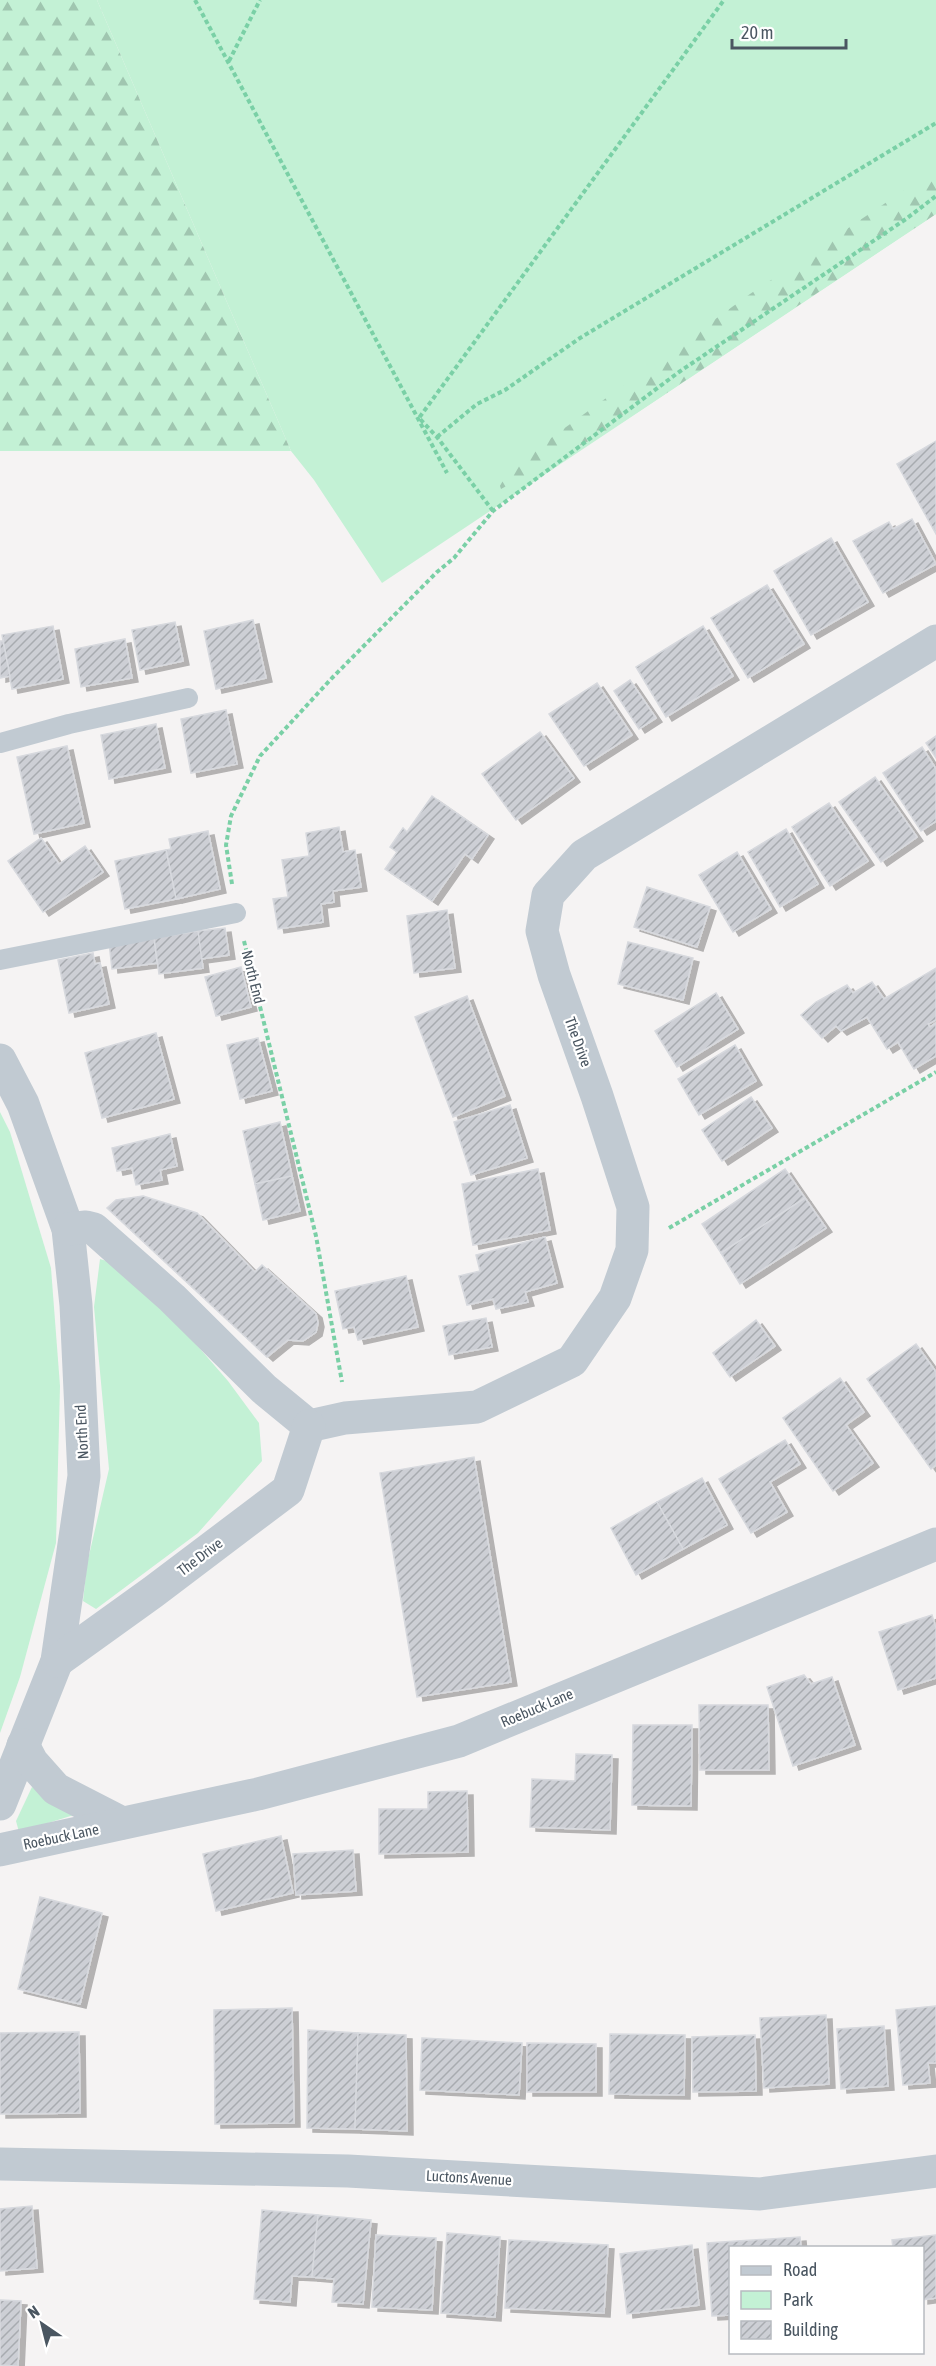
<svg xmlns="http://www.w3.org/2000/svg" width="936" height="2366" viewBox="0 0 936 2366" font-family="'Asap Condensed',sans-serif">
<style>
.green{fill:#c3f1d5}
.forest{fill:url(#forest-firs)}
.building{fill:url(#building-hatch);stroke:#d7d9de;stroke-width:1.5;filter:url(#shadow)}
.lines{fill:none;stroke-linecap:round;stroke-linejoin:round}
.path{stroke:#7ad0a6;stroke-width:4;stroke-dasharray:4.5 3;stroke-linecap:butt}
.service{stroke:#c1cad2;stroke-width:20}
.minor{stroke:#c1cad2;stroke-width:33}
.labels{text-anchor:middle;stroke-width:4.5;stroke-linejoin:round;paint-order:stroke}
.street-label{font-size:15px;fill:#4a5661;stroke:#fff}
</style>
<defs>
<pattern id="forest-firs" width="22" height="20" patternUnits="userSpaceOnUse" patternTransform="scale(1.5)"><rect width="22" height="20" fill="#c3f1d5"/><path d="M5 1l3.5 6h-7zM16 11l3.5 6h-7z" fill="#a0c6b0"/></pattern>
<pattern id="building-hatch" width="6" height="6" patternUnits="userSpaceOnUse" patternTransform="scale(1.5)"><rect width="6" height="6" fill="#cdcfd5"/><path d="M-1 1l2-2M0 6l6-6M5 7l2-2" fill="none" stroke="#a8abb0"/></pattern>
<filter id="shadow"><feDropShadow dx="6" dy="4" stdDeviation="0" flood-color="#0004"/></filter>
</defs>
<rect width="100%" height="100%" fill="#f5f3f3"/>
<!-- green -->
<g class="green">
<path d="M97,0H936V214L382,583L314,480L291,451Z"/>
<path d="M0,1112L10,1132L51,1268L60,1386L56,1543L20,1677L0,1733Z"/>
<path d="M100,1259L130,1268L228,1381L259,1423L262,1461L198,1533L96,1609L83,1601L87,1564L109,1469L94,1307Z"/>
<path d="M32,1787L77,1814L19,1832L16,1821Z"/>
</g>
<!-- forest -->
<g class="forest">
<path d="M0,0H97L291,451H0Z"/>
<path d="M936,169V214L623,422L501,489L497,477L750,294Z"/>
</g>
<!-- building -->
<g class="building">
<path d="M936,441V534L897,464Z"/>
<path d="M912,519L936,564L883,593L853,541L889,522L893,529Z"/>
<path d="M831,538L868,602L811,635L774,571Z"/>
<path d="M767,585L804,644L748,678L711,618Z"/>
<path d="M253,620L266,678L216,689L204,631Z"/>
<path d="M175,622L183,661L140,670L132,630Z"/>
<path d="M53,626L63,679L12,689L2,635Z"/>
<path d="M703,626L733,676L666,717L636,667Z"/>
<path d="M125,639L132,678L81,687L75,649Z"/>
<path d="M0,641H3L10,676L0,678Z"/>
<path d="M630,680L656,718L639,729L614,691Z"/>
<path d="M597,683L632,735L584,766L549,714Z"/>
<path d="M226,710L237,764L191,773L181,719Z"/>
<path d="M156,724L165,768L109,779L101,735Z"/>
<path d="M540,732L574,778L516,820L482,774Z"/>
<path d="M936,736V758L926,743Z"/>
<path d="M67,746L84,823L34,834L17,757Z"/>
<path d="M922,747L936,769V821L921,831L883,773Z"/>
<path d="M875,777L917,837L881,862L839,802Z"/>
<path d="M432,796L488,835L472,859L465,854L432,901L385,869L397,852L390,847L403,828L407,832Z"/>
<path d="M829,803L868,861L830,886L792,827Z"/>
<path d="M339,827L343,852L355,850L361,887L333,891L334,902L321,904L323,922L278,929L273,899L288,897L282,860L309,856L306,833Z"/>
<path d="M786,829L818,884L780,907L748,852Z"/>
<path d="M208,831L220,889L176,899L166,850L171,849L169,839Z"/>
<path d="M41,838L59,864L85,846L103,872L43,912L8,861Z"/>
<path d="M166,850L176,899L125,909L115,861Z"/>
<path d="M737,852L771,909L733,932L699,875Z"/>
<path d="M647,887L710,907L697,947L634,927Z"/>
<path d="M447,910L455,968L414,973L407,916Z"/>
<path d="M225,928L229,955L201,959L198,931Z"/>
<path d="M198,931L203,968L159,974L154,938Z"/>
<path d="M154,938L157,963L112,969L109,943Z"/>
<path d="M628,942L693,958L683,1000L618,984Z"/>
<path d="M93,953L95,964L100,963L109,1004L69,1013L58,960Z"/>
<path d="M241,967L251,1007L216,1016L205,977Z"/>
<path d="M936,968V1020L928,1024L930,1027L936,1023V1056L914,1069L898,1042L887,1049L867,1017L841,1031L836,1026L822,1038L801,1015L816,1002L847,985L853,993L872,982L884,999Z"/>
<path d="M716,993L738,1029L677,1067L655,1031Z"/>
<path d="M467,996L505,1096L453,1117L415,1017Z"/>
<path d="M156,1033L174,1099L102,1118L85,1053Z"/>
<path d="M258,1038L272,1091L240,1099L227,1045Z"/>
<path d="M735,1045L756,1081L699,1115L678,1079Z"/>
<path d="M751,1097L772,1128L722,1161L702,1130Z"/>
<path d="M510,1105L527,1158L471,1175L454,1122Z"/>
<path d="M280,1122L292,1176L255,1184L243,1131Z"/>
<path d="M170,1134L177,1166L160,1170L162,1180L136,1185L132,1168L117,1171L112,1148Z"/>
<path d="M538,1169L550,1230L473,1245L462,1184Z"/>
<path d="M785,1169L805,1198L721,1253L702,1224Z"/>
<path d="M292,1176L300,1211L263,1220L255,1184Z"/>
<path d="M143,1196L197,1213L255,1272L262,1265L316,1314L318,1323L316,1332L303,1341L288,1340L267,1357L107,1208L116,1200Z"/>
<path d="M805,1198L826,1228L740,1284L721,1253Z"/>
<path d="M545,1237L557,1283L525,1292L528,1302L496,1309L493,1299L467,1305L459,1276L480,1271L476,1255Z"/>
<path d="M406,1276L418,1327L358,1340L354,1327L343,1329L335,1291Z"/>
<path d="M486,1318L492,1347L449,1355L443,1326Z"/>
<path d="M756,1320L775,1346L730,1377L713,1353Z"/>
<path d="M916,1344L936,1372V1465L931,1469L867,1379Z"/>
<path d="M840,1378L864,1412L846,1425L873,1463L833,1491L783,1418Z"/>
<path d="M785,1440L800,1464L770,1482L787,1512L751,1533L719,1479Z"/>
<path d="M474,1457L511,1682L417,1697L380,1473Z"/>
<path d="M702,1478L727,1525L683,1549L657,1502Z"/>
<path d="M657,1502L683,1549L636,1575L611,1528Z"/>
<path d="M932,1615L936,1628V1678L898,1690L879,1632Z"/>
<path d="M804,1675L811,1684L832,1677L855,1745L793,1766L767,1687Z"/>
<path d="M699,1705H768L769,1770H700Z"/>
<path d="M633,1725H692L691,1806L632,1805Z"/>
<path d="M576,1754L612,1755L610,1830L530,1827L532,1779L575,1781Z"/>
<path d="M467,1791L468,1852L379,1854V1809H428V1792Z"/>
<path d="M281,1836L293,1893L216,1911L203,1854Z"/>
<path d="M353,1850L356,1891L296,1895L293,1854Z"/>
<path d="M40,1897L102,1913L80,2004L18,1989Z"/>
<path d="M936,2006V2063H928L930,2083L903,2085L896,2010Z"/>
<path d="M292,2008L294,2123L215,2124L214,2010Z"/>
<path d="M826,2015L829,2084L764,2088L760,2018Z"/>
<path d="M884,2026L888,2086L841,2089L837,2029Z"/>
<path d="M308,2030L358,2033L355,2129L307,2128Z"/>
<path d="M79,2032L80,2113L0,2114V2033Z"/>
<path d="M358,2033L406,2035L407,2131L355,2129Z"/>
<path d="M610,2034L685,2035L684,2095L609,2094Z"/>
<path d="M755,2035L756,2091L693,2092L692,2037Z"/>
<path d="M422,2038L522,2043L519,2095L420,2090Z"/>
<path d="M527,2043L596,2044V2092H527Z"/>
<path d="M32,2206L37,2268L0,2271V2209Z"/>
<path d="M262,2210L318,2215L312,2277L292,2276L290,2302L254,2299Z"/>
<path d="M318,2215L371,2220L363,2304L332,2302L334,2279L312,2277Z"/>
<path d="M447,2233L500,2237L495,2317L441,2313Z"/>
<path d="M376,2235L436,2238L432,2310L372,2307Z"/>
<path d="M936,2235V2298L922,2300V2248H893L892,2240Z"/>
<path d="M800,2237L801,2248H730V2315L712,2316L707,2243Z"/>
<path d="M509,2240L608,2245L604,2313L505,2308Z"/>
<path d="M692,2245L699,2305L627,2314L620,2254Z"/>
<path d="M0,2300L21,2301L18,2366L0,2365Z"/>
</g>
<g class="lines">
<!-- path -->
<g class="path">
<path d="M195,0L447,473"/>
<path d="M229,61L260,0"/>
<path d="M437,437L477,404L505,390L580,338L936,123"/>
<path d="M493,511L437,437L419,418L724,0"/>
<path d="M232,884L226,845L231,816L260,756L332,678L437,572L454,558L493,511L679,372L906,219L936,196"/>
<path d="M244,941L316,1236L342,1382"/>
<path d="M669,1228L936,1072"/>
</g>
<!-- service -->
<g class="service">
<path d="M0,743L69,724L188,698"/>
<path d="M0,960L236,913"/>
</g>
<!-- minor -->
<g class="minor">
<path d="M0,1060L23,1104L68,1229L76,1305L84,1476L57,1661L0,1804"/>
<path d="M68,1229L86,1227L94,1229L172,1298L264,1389L309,1426"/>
<path d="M309,1426L345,1418L477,1407L572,1361L615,1298L632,1250L633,1207L597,1096L554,975L542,931L548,895L584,855L936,641"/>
<path d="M57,1661L153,1592L288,1490L309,1426"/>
<path d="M23,1745L32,1762L56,1789L122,1823"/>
<path d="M0,1850L258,1794L459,1741L936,1544"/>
<path d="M0,2164L348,2171L760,2194L936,2171"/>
</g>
</g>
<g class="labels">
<!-- street labels -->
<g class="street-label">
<text transform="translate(253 977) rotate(76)" y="5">North End</text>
<text transform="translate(578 1042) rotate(70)" y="5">The Drive</text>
<text transform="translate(82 1432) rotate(-93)" y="5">North End</text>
<text transform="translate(200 1557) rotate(-37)" y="5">The Drive</text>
<text transform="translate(537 1708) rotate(-23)" y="5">Roebuck Lane</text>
<text transform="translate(61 1837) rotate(-12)" y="5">Roebuck Lane</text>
<text transform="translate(469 2178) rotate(3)" y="5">Luctons Avenue</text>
</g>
</g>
<!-- legend -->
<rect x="729" y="2246" width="195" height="108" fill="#ffffff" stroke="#b7bbc0" stroke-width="1.5"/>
<rect x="741" y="2266" width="30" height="9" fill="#c1cad2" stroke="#b7bbc0" stroke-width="1.5"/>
<text x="783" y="2276" font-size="18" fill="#4a5661">Road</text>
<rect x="741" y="2291" width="30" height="18" fill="#c3f1d5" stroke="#b7bbc0" stroke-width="1.5"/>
<text x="783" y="2306" font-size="18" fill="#4a5661">Park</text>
<rect x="741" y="2321" width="30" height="18" fill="url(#building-hatch)" stroke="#b7bbc0" stroke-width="1.5"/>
<text x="783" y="2336" font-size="18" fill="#4a5661">Building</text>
<!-- north arrow -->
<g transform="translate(42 2324) rotate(325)" stroke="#ffffff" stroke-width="4.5" paint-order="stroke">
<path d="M0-4.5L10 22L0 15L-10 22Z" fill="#4a5661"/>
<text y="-9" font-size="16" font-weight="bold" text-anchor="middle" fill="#4a5661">N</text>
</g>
<!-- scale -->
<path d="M732 39v9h114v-9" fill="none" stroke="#4a5661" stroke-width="3"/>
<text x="741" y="39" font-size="18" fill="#4a5661" stroke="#ffffff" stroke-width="4.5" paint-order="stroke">20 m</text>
</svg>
